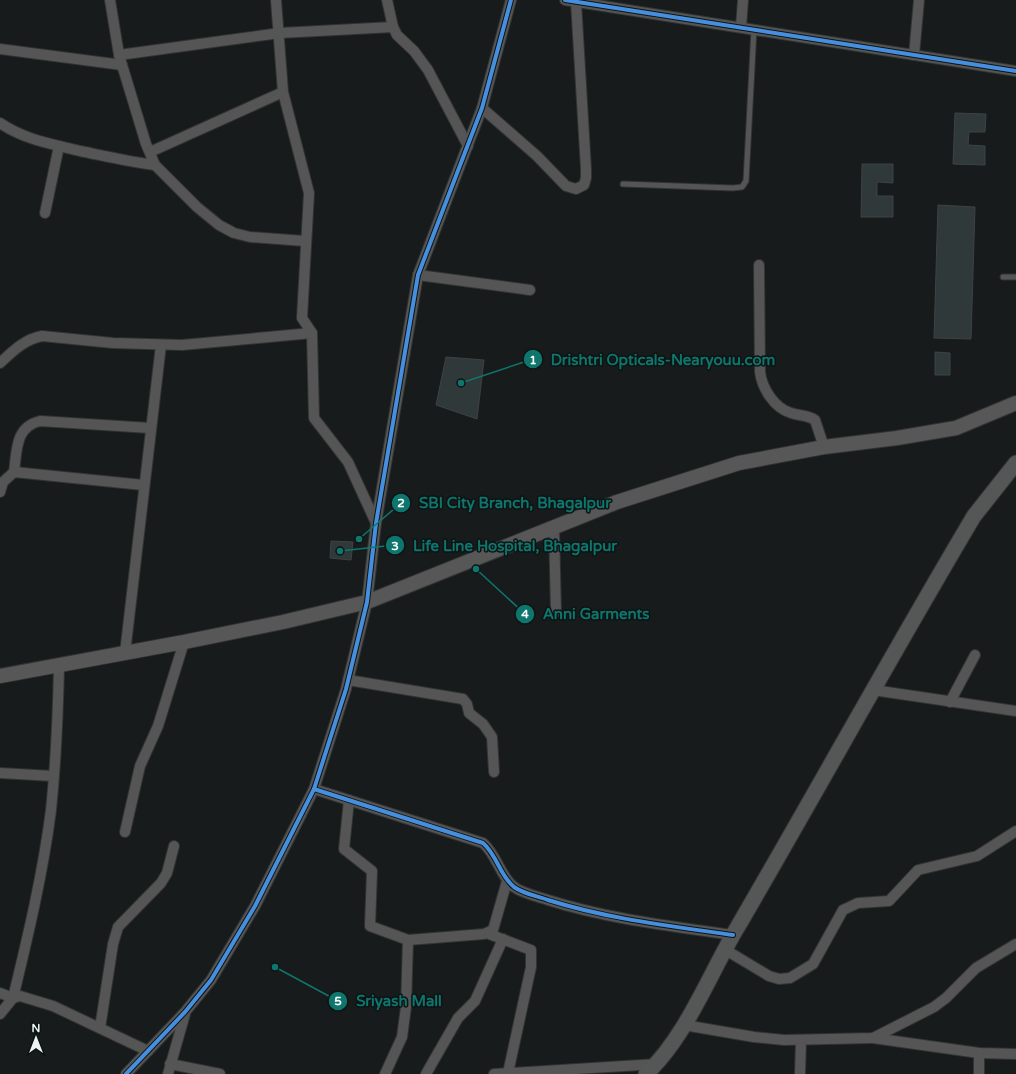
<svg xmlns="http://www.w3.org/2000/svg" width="1016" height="1074" viewBox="0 0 1016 1074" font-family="'Varela Round',sans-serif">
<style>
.building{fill:#303939;stroke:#3f4242}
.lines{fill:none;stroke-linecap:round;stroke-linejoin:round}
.lane-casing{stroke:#323434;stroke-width:7}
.street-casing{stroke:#323434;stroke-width:12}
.secondary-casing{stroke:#323434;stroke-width:16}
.primary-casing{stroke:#323434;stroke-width:17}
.lane{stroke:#555;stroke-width:5}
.street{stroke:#555;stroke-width:10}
.secondary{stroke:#585757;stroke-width:14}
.primary{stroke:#555656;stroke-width:15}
.cycleway-casing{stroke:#0d1414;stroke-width:6}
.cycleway{stroke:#468fdf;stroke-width:4}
.leader{fill:none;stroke:#0f766e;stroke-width:1.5}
.callout-dot{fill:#0f766e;stroke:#0d1414;stroke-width:1.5}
.mark-label{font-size:12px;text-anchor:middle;font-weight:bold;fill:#fff}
.callout-label{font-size:15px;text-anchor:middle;font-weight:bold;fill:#0f766e;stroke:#0d1414;stroke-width:3;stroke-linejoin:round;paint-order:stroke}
</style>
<rect width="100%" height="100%" fill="#171b1b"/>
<!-- building -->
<g class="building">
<path d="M955,113L986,114L985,132H969L968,145L985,146V165L953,164Z"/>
<path d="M862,164H893V183L877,182V196H893V217H861Z"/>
<path d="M938,205L975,207L971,339L934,338Z"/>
<path d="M935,352L950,353V375H935Z"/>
<path d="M446,357L484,360L477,419L436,405Z"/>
<path d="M331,541L353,542L351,560L330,558Z"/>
</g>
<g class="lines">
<!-- lane casing -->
<g class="lane-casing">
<g id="lane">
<path d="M623,184L733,188L742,187L746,181L754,29"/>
<path d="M1003,277H1016"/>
</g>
</g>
<!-- street casing -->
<g class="street-casing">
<g id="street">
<path d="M110,0L119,55L146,144L155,165L197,207L219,225L234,233L250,237L305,241"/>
<path d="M276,0L283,92L309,193L302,318L312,333L314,418L348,462L376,523"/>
<path d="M387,0L393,27L397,35L414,51L428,70L468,146"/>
<path d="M565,0L1016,71"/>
<path d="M741,27L743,0"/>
<path d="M0,49L122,65"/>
<path d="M119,55L280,33L393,27"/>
<path d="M914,55L919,0"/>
<path d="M482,108L537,156L566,186L576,189L584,185L586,178V169L576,2"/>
<path d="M0,123C25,140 52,144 80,151C105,156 130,162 155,165"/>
<path d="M150,152L283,92"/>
<path d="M45,213L59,146"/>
<path d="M759,265L760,372C762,388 774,408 791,413C800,416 808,415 815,420L824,447"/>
<path d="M418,275L530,290"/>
<path d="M0,363C13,351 25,339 42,336L113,343L182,345L312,333"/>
<path d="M14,472C17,450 15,427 40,421L150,428"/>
<path d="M0,492L3,482L14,472L143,485"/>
<path d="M554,527L556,612"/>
<path d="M125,653L161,345"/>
<path d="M348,680L463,699L467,704L469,713L483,724L492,737L494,772"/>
<path d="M873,690L1016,711"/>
<path d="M950,702L975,655"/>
<path d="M0,773L53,776"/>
<path d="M314,789L483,843C497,855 500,876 514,887C524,894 537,896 548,900C608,919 671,926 733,935"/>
<path d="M349,800L344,849L372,871L370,926L408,940L484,934L493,930L507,881"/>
<path d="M125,832L140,766L158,726L184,642"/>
<path d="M489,934L531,950V967L508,1073"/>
<path d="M724,949L769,976L779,979L790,978L813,964L843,910L858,903L889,901L918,870L977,856L1016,831"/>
<path d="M0,993L13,998C28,936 43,873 51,810C56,762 58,714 59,667"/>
<path d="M0,1014L13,998L20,996L53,1006L148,1051"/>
<path d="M684,1025L754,1037L784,1040L873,1038L934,1007L946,998L976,968L1016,944"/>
<path d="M100,1028L113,944L118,927L161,883L167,873L174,846"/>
<path d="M873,1038L979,1053L1016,1054"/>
<path d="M979,1053V1074"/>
<path d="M170,1064L220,1074"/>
<path d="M126,1074L185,1012L211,980L255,906L314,789L346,689L367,602L376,523L418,275L482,108L511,0"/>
<path d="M168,1074L185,1014"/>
<path d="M385,1074L402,1037L406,1007L408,940"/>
<path d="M426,1074L458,1018L475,1001L503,939"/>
<path d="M494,1074L657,1064"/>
<path d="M800,1074L801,1040"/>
</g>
</g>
<!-- secondary casing -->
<g class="secondary-casing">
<path id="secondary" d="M0,676L184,642L283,622L367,602L617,502L739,463L824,447L897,438L956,428L1016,403"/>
</g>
<!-- primary casing -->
<g class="primary-casing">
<path id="primary" d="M646,1074C686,1037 709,975 737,928C817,791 893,652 974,516L1016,463"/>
</g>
<!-- lane -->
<use href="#lane" class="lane"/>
<!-- street -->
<use href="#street" class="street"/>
<!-- secondary -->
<use href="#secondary" class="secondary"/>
<!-- primary -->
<use href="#primary" class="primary"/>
<!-- cycleway casing -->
<g class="cycleway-casing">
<g id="cycleway">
<path d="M565,0L1016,71"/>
<path d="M314,789L483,843C497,855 500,876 514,887C524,894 537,896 548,900C608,919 671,926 733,935"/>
<path d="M126,1074L185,1012L211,980L255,906L314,789L346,689L367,602L376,523L418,275L482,108L511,0"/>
</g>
</g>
<!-- cycleway -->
<use href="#cycleway" class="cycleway"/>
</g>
<!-- callouts -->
<path class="leader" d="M461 383L533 359M359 539L401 503M340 551L395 545M476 569L525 614M275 967L338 1001"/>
<g class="callout-dot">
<circle cx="461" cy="383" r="4"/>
<circle cx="359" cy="539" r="4"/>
<circle cx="340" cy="551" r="4"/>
<circle cx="476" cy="569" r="4"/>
<circle cx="275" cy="967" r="4"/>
<circle cx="533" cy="359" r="10"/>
<circle cx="401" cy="503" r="10"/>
<circle cx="395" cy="545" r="10"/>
<circle cx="525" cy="614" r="10"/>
<circle cx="338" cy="1001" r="10"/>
</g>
<g class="mark-label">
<text x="533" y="364">1</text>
<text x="401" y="507">2</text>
<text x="395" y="550">3</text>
<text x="525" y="618">4</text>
<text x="338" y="1005">5</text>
</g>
<g class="callout-label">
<text x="663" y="365">Drishtri Opticals-Nearyouu.com</text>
<text x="515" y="508">SBI City Branch, Bhagalpur</text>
<text x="515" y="551">Life Line Hospital, Bhagalpur</text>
<text x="596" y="619">Anni Garments</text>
<text x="399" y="1006">Sriyash Mall</text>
</g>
<!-- north arrow -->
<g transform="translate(36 1038)" stroke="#0d1414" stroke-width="3" paint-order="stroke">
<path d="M0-3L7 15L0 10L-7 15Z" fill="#eef3f3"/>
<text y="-6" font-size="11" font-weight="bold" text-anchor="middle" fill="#eef3f3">N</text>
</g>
</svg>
